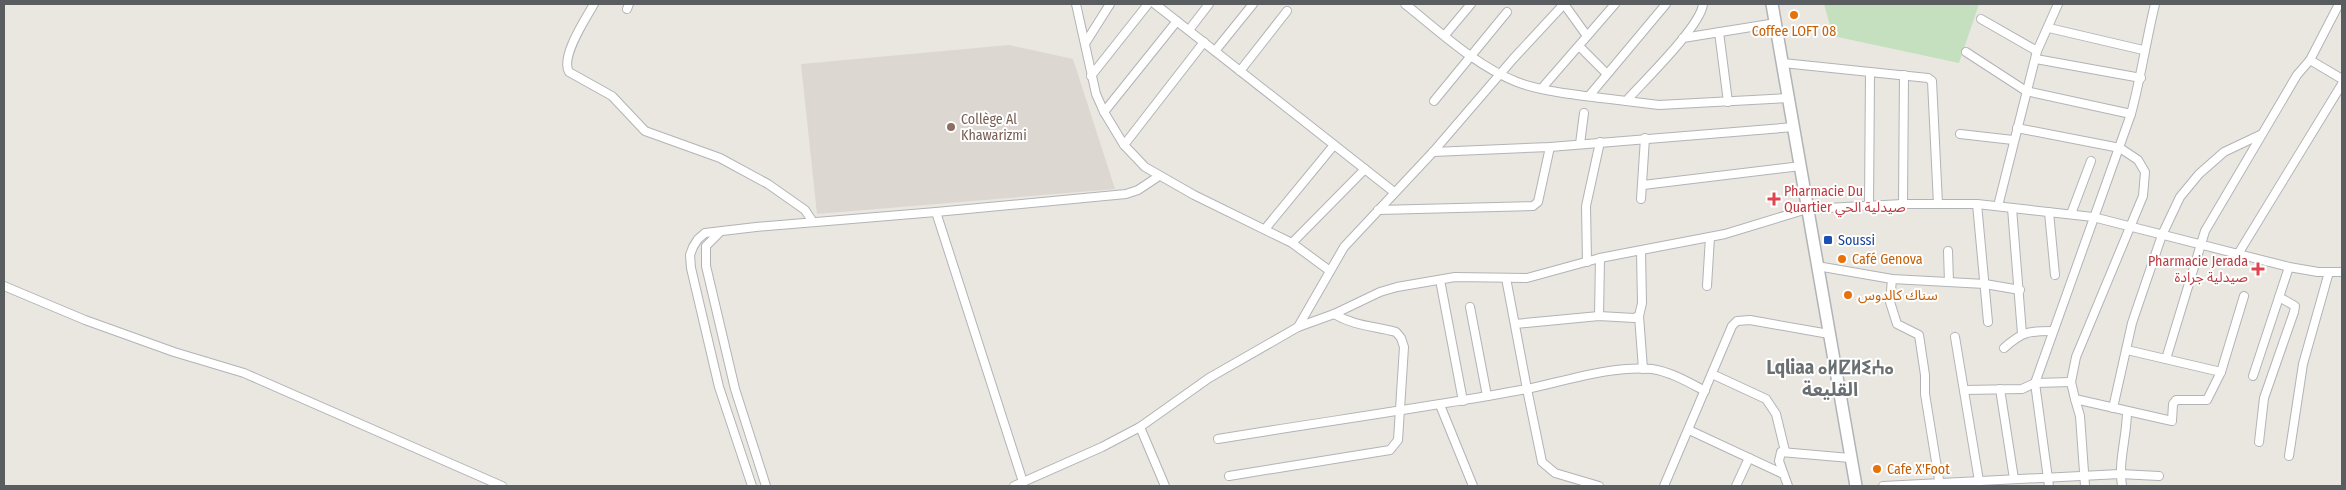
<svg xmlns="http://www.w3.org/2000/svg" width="2346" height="490" viewBox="0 0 2346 490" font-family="'Fira Sans Condensed','Noto Sans Arabic','Noto Sans Tifinagh',sans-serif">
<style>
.education{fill:#ddd7d2}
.green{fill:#c5e0bf}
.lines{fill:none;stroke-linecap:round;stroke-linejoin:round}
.minor-casing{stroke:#b1b4b7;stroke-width:10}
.secondary-casing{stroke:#b0b4b7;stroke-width:14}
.minor{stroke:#fff;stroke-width:8}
.secondary{stroke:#fff;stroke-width:11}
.food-dot{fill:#e8710a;stroke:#fff;stroke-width:2}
.education-dot{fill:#8d6e63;stroke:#fff;stroke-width:2}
.health-dot{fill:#e0444e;stroke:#fff;stroke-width:2}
.transit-dot{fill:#1a4fb4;stroke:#fff;stroke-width:2}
.labels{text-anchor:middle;stroke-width:4;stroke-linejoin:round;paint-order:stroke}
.food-label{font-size:14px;fill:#c56008;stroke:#fff;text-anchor:start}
.education-label{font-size:14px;fill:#785e54;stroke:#fff;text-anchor:start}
.health-label{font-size:14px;fill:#be3a42;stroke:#fff;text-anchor:start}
.transit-label{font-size:14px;fill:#164399;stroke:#fff;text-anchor:start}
.district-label{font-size:19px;font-weight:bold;fill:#6a6f71;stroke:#fff}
</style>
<rect width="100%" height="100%" fill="#eae6e0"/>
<!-- education -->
<path class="education" d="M1009,45L1073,59L1115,189L817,214L801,64Z"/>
<!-- green -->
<path class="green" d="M1824,4H1979L1959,63L1833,36Z"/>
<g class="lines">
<!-- minor casing -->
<g class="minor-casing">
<g id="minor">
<path d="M594,4C586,18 560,57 569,72L612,96L645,131L720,158L768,184L805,210L813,222"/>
<path d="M1076,4L1096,94L1104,112L1124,145L1145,167L1194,195L1292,243L1330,271"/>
<path d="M1155,4L1394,192"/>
<path d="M1405,4C1439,31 1476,66 1517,82C1545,93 1596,97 1626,101C1643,82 1701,26 1703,4"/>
<path d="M1564,4L1587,36"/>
<path d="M2339,4L2310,60L2342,79"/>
<path d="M627,9L629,4"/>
<path d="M1981,19L2037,51"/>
<path d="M2049,28L2143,50"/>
<path d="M1189,30L1209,4"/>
<path d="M1719,32L1728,102"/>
<path d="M1445,35L1471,4"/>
<path d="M1683,38L1776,23"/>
<path d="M1086,42L1110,4"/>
<path d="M1579,46L1606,73"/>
<path d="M1215,51L1253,4"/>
<path d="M1966,52L2026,91L2131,114"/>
<path d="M2036,59L2141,78"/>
<path d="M1783,63L1870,72"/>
<path d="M1240,71L1287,11"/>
<path d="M1091,76L1148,4"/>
<path d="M1542,88L1615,4"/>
<path d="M1589,96L1666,4"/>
<path d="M1434,101L1507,12"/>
<path d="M1626,101L1659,105L1789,98"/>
<path d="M1104,112L1177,21"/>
<path d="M2017,128L2120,148L2138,160L2145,172L2143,196L2076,357L2071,382L2075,399L2172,421L2173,404L2176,400H2207L2221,372L2244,296"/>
<path d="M1960,134L2013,140"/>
<path d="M1580,144L1584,113"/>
<path d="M1124,145L1204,42"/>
<path d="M1433,152L1550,147L1794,127"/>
<path d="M1643,185L1801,166"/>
<path d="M1641,199L1645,138"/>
<path d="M1903,204L1904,75"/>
<path d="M1977,204L1988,322"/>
<path d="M1998,206L2037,51L2058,4"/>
<path d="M1869,207L1870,72L1928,78L1932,81L1938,204"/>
<path d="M2012,208L2022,334"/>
<path d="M1378,210L1533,206L1538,202L1550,147"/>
<path d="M936,212L1023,482"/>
<path d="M2049,212L2055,275"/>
<path d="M2071,214L2091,161"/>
<path d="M1265,229L1334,145"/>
<path d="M719,233L706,246V266L735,389L766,486"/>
<path d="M1292,243L1365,169"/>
<path d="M1948,251L1949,282"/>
<path d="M2238,254L2342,84"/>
<path d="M1587,262L1586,206L1600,142"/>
<path d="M1817,266L1892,279L1985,284L2020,290"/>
<path d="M1506,278L1527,389C1565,381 1614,365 1652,369C1671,372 1688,382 1705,391"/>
<path d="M1892,279L1890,302L1897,324L1919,335L1925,375V394L1940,486"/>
<path d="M1440,280L1463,401"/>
<path d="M4,286L85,320L174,352L244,373L502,486"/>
<path d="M1707,286L1710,237"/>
<path d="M1470,307L1487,396"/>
<path d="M1599,316L1600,258"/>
<path d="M1639,316L1643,369"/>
<path d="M1515,324L1599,316L1634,318L1639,316L1642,303L1641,252"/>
<path d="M1298,327L1344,247L1433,152L1513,59L1564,4"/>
<path d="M1955,337L1979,481"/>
<path d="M2004,348C2022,332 2028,331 2052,331"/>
<path d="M2127,350L2221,372"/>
<path d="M2166,359L2205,231L2297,75L2310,60"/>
<path d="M1712,374L1766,399L1776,414L1785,451"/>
<path d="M2253,376L2289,267"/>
<path d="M2000,389L2014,479"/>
<path d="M1964,390L2022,389L2035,383L2071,382"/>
<path d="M2075,399L2080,416L2085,486"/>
<path d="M1440,405L1473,486"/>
<path d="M2113,408L2132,323L2162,235L2180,197L2199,174L2224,152L2262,134"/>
<path d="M1140,427L1165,486"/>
<path d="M1689,430L1781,473"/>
<path d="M1218,439C1321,422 1425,408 1527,389L1542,462L1555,473L1599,486"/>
<path d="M2259,442L2264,398L2294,312L2295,306L2279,297"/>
<path d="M2289,456L2303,364L2329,272"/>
<path d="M1229,476L1390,450L1398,440L1404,347L1401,338L1396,332C1374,326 1354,326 1334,314"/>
<path d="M752,486L719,387L691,268L690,255L693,247L698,239L705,233L756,227L936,212L1126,194L1138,190L1159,176"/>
<path d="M1014,486L1102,447L1140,427L1209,378L1298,327L1334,314L1380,292L1397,287L1455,277L1527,278L1600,258L1725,234L1807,209L1903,204H1977L2093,217L2289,267L2318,272H2342"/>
<path d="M1664,486L1732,326L1737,321L1750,320L1829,334"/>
<path d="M1736,486L1749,458"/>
<path d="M1788,486L1779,461L1781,452L1850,458"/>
<path d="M1883,486L2120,474L2159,476"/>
<path d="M2049,486L2035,383L2131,114C2141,77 2146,41 2155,4"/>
<path d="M2122,486C2118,460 2127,437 2127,411"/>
</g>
</g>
<!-- secondary casing -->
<g class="secondary-casing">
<path id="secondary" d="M1772,4L1856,486"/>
</g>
<!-- minor -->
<use href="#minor" class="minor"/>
<!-- secondary -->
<use href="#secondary" class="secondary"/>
</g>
<!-- markers -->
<g class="food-dot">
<circle cx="1794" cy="15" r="5"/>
<circle cx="1842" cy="259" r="5"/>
<circle cx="1848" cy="295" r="5"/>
<circle cx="1877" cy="469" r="5"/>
</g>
<circle class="education-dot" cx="951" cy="127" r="5"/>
<g class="health-dot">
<path d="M1771.5 191.5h5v5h5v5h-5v5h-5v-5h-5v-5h5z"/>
<path d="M2255.5 261.5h5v5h5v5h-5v5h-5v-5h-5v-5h5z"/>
</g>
<rect class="transit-dot" x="1823" y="235" width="10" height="10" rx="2.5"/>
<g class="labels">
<!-- food labels -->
<g class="food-label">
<text x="1794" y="36" text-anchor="middle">Coffee LOFT 08</text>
<text x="1852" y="264">Café Genova</text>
<text x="1858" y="300">سناك كالدوس</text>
<text x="1887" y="474">Cafe X'Foot</text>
</g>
<!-- education labels -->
<g class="education-label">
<text x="961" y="124">Collège Al<tspan x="961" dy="16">Khawarizmi</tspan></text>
</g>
<!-- health labels -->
<g class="health-label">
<text x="1784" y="196">Pharmacie Du<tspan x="1784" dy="16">Quartier صيدلية الحي</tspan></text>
<text x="2248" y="266" text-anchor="end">Pharmacie Jerada<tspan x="2248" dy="16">صيدلية جرادة</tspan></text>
</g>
<!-- transit labels -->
<g class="transit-label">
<text x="1838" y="245">Soussi</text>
</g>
<!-- district labels -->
<g class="district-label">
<text x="1830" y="374">Lqliaa ⴰⵍⵇⵍⵉⵄⴰ<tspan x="1830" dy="22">القليعة</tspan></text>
</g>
</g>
<!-- border -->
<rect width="2346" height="490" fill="none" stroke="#595d60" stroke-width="10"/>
</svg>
